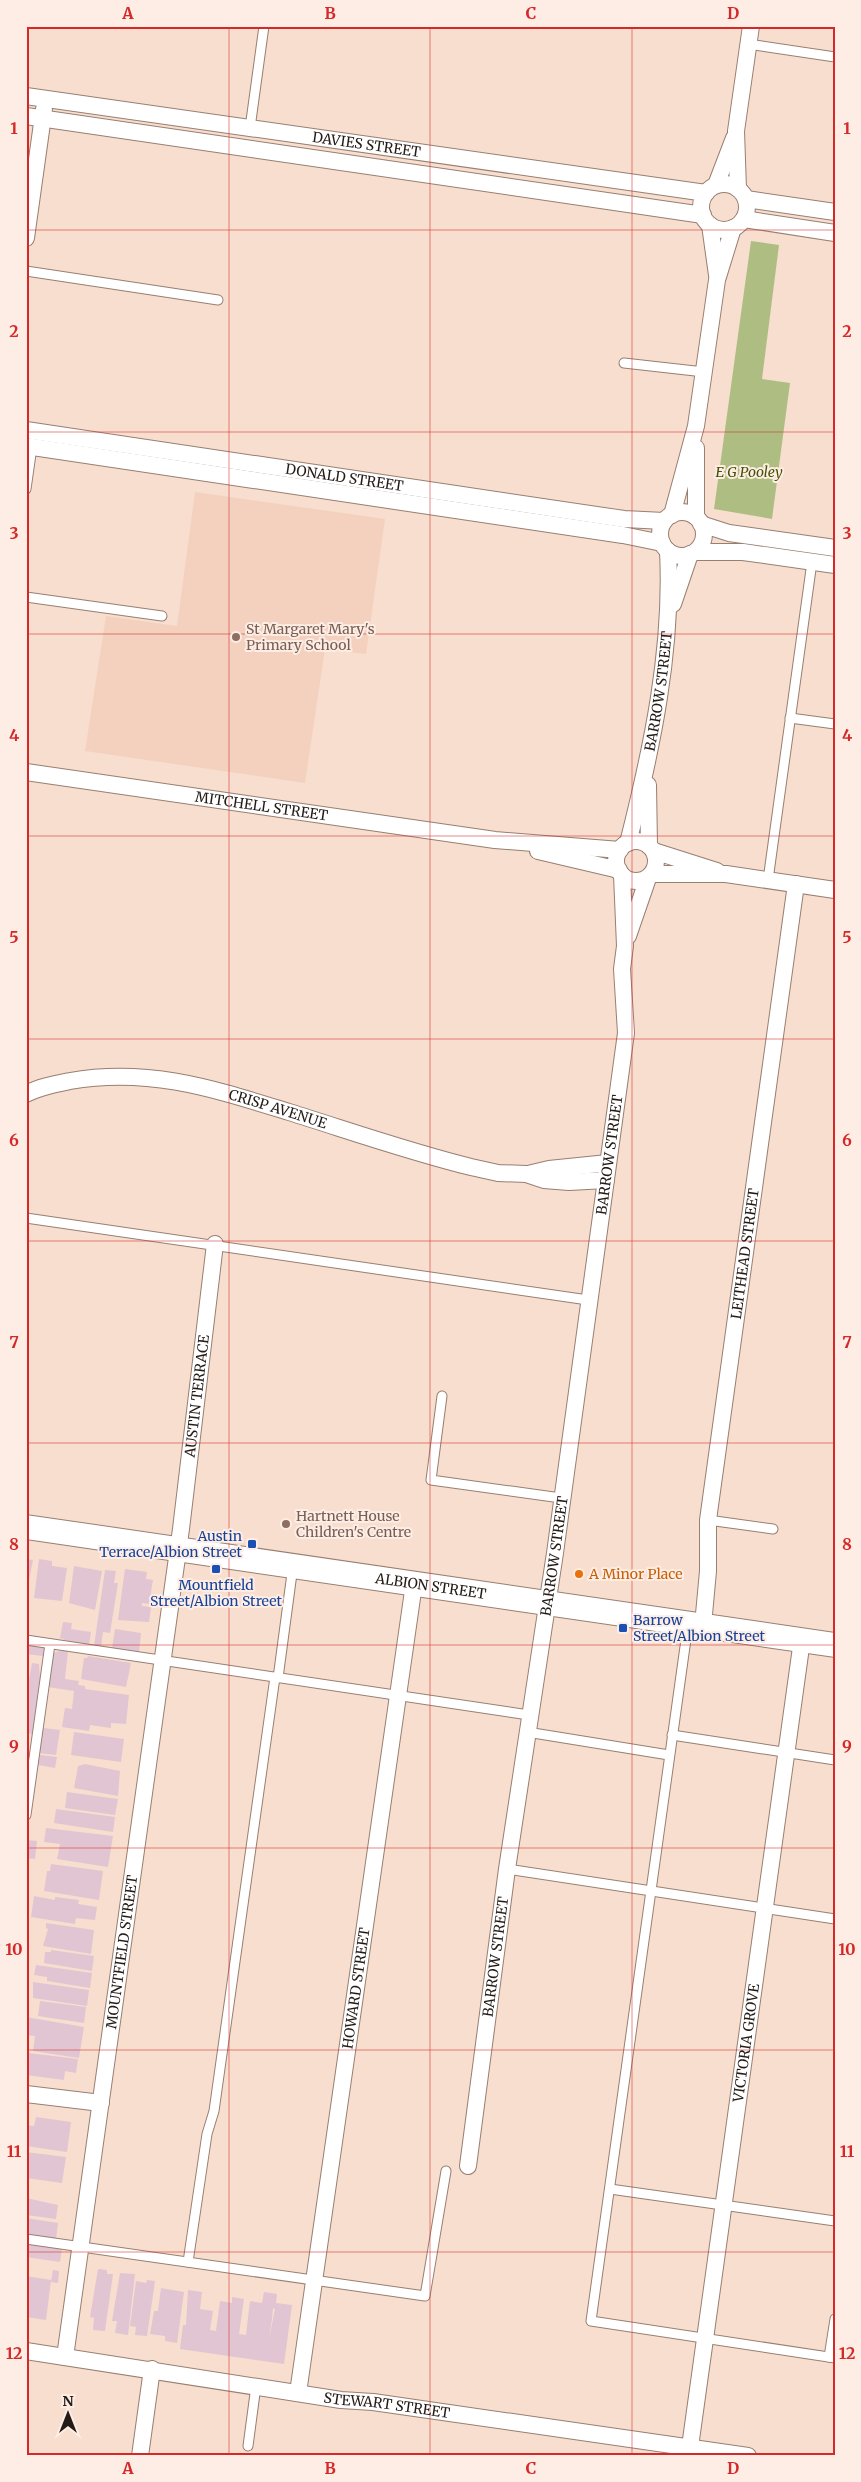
<svg xmlns="http://www.w3.org/2000/svg" width="861" height="2482" viewBox="0 0 861 2482" font-family="Merriweather,serif">
<style>
.built{fill:#f3d1be}
.green{fill:#aebe83}
.building{fill:#e1c5d2;fill-rule:evenodd}
.lines{fill:none;stroke-linecap:round;stroke-linejoin:round}
.lane-casing{stroke:#977f72;stroke-width:11}
.street-casing{stroke:#977f72;stroke-width:18}
.secondary-casing{stroke:#977f72;stroke-width:26}
.lane{stroke:#fff;stroke-width:9}
.street{stroke:#fff;stroke-width:16}
.secondary{stroke:#fff;stroke-width:24}
.grid{fill:none;stroke:#d62828;stroke-width:1;stroke-opacity:0.55}
.education-dot{fill:#8d6e63;stroke:#fdede4;stroke-width:2}
.transit-dot{fill:#1a4fb4;stroke:#fdede4;stroke-width:2}
.food-dot{fill:#e8710a;stroke:#fdede4;stroke-width:2}
.labels{text-anchor:middle;stroke-width:4;stroke-linejoin:round;paint-order:stroke}
.street-label{font-size:14px;fill:#241b16;stroke:#fdede4}
.park-label{font-size:14px;font-style:italic;fill:#435103;stroke:#fdede4}
.education-label{font-size:14px;fill:#785e54;stroke:#fdede4;text-anchor:start}
.transit-label{font-size:14px;fill:#164399;stroke:#fdede4;text-anchor:end}
.food-label{font-size:14px;fill:#c56008;stroke:#fdede4;text-anchor:start}
.neatline{fill:none;stroke:#d62828;stroke-width:2}
.grid-label{font-size:16px;text-anchor:middle;font-weight:bold;fill:#d62828}
</style>
<rect width="100%" height="100%" fill="#f8decf"/>
<!-- built -->
<path class="built" d="M195,492L385,519L366,654L325,649L305,783L85,751L106,616L177,626Z"/>
<!-- green -->
<path class="green" d="M751,241L779,245L762,379L790,383L772,519L714,509Z"/>
<!-- building -->
<g class="building">
<path d="M26,1559L33,1560L27,1591H26Z"/>
<path d="M39,1559L52,1561V1566L67,1568L62,1601L34,1598Z"/>
<path d="M74,1566L102,1571L95,1610L69,1603Z"/>
<path d="M125,1569L147,1572L146,1579L153,1580L149,1604L142,1603V1606L151,1607L149,1622L118,1620Z"/>
<path d="M105,1570L116,1571L114,1583H118L110,1633L103,1632L101,1647L94,1646Z"/>
<path d="M63,1622L72,1623L71,1629L91,1632L89,1645L68,1641L60,1638Z"/>
<path d="M115,1629L141,1633L139,1652L112,1648Z"/>
<path d="M26,1644L44,1647L43,1656L26,1654Z"/>
<path d="M63,1650L68,1651L65,1679L79,1681L78,1685L85,1686V1689L129,1695L126,1724L111,1723V1728L90,1725L89,1731L62,1727L65,1708L72,1709L74,1691L48,1687L53,1653Z"/>
<path d="M88,1656L131,1663L126,1687L81,1679L84,1658H87Z"/>
<path d="M32,1663L39,1664L40,1679L32,1734L26,1733V1698Z"/>
<path d="M43,1728L60,1730L56,1755L39,1753Z"/>
<path d="M74,1732L124,1739L121,1762L71,1755Z"/>
<path d="M40,1755L57,1757L55,1768L38,1765Z"/>
<path d="M85,1764L120,1771L118,1796L74,1788L78,1766Z"/>
<path d="M67,1792L118,1799L115,1815L65,1808Z"/>
<path d="M56,1809L115,1817L113,1832L54,1823Z"/>
<path d="M46,1828L113,1836L108,1867L57,1859L60,1844L44,1842Z"/>
<path d="M26,1840L37,1841L35,1859L26,1858Z"/>
<path d="M51,1864L103,1871L99,1900L44,1891L47,1871H50Z"/>
<path d="M34,1896L55,1900V1897L79,1900L78,1904L97,1907L95,1920L76,1918L75,1924L31,1917Z"/>
<path d="M46,1923L94,1930L91,1954L43,1946L48,1929L46,1928Z"/>
<path d="M51,1950L94,1956L92,1971L44,1963L45,1952H51Z"/>
<path d="M36,1965L92,1973L90,1988L47,1981V1977L34,1975Z"/>
<path d="M33,1982L89,1990L87,2006L33,1998Z"/>
<path d="M40,2001L86,2007L84,2023L38,2016Z"/>
<path d="M26,2017L84,2027L79,2058L33,2051L35,2036L26,2035Z"/>
<path d="M28,2053L78,2059L76,2073L65,2071L64,2080L26,2075Z"/>
<path d="M36,2117L71,2122L67,2152L26,2146V2125L34,2126Z"/>
<path d="M26,2152L66,2157L62,2183L26,2178Z"/>
<path d="M26,2198L58,2205L56,2219L26,2215Z"/>
<path d="M26,2218L58,2223L56,2239L26,2235Z"/>
<path d="M26,2243L62,2248L60,2262L26,2257Z"/>
<path d="M98,2269L107,2270V2274H113L105,2331L93,2330L94,2318L90,2317Z"/>
<path d="M53,2270L59,2271L58,2283L51,2282Z"/>
<path d="M120,2273L135,2274L128,2335L115,2333L117,2321H112Z"/>
<path d="M26,2276L51,2280L46,2320L26,2317Z"/>
<path d="M147,2280L155,2281L147,2336L135,2335L136,2327L130,2326L136,2281L146,2283Z"/>
<path d="M161,2288L184,2292L177,2343L165,2341V2336L150,2334L154,2311H158Z"/>
<path d="M188,2290L202,2292L200,2309L213,2311L210,2330L216,2331L220,2301L232,2303V2297L244,2299L239,2334L246,2335L250,2301L262,2303L264,2292L277,2294L276,2303L292,2305L284,2364L180,2349L183,2325H186ZM273,2308L275,2309L269,2339L272,2319Z"/>
</g>
<g class="lines">
<!-- lane casing -->
<g class="lane-casing">
<g id="lane">
<path d="M748,44L835,57"/>
<path d="M250,128L264,26"/>
<path d="M26,271L218,300"/>
<path d="M624,363L704,372"/>
<path d="M26,489L32,447"/>
<path d="M26,597L162,616"/>
<path d="M790,718L835,724"/>
<path d="M768,880L812,562"/>
<path d="M26,1218L588,1300"/>
<path d="M442,1396L431,1480L561,1498"/>
<path d="M708,1520L773,1529"/>
<path d="M688,1625L591,2321L835,2358"/>
<path d="M26,1640L529,1715"/>
<path d="M278,1678L293,1566"/>
<path d="M527,1732L669,1755"/>
<path d="M672,1735L835,1760"/>
<path d="M26,1815L50,1644"/>
<path d="M507,1869L835,1919"/>
<path d="M610,2189L835,2221"/>
<path d="M26,2239L425,2296L446,2171"/>
<path d="M188,2262L207,2134L214,2111L275,1677"/>
<path d="M829,2357L835,2319"/>
<path d="M248,2446L256,2386"/>
</g>
</g>
<!-- street casing -->
<g class="street-casing">
<g id="street">
<path id="s1" d="M26,96L706,193"/>
<path d="M26,116L703,215"/>
<circle cx="724" cy="207" r="23"/>
<path d="M716,185L734,138"/>
<path d="M738,189L736,131L751,26"/>
<path d="M746,199L835,212"/>
<path d="M744,219L835,233"/>
<path d="M710,225L717,275"/>
<path d="M26,238L44,109"/>
<path id="s2" d="M26,430L624,519L664,521"/>
<path d="M26,446L623,535L662,543"/>
<path d="M696,448V517"/>
<circle cx="682" cy="534" r="22"/>
<path d="M672,515L696,426L717,280L733,228"/>
<path d="M701,524L729,533L835,548"/>
<path d="M695,552H743L835,565"/>
<path d="M673,604L690,554"/>
<path id="s3" d="M26,772L495,840L620,850"/>
<path d="M648,785L649,846"/>
<circle cx="636" cy="861" r="20"/>
<path id="s4" d="M628,843C652,748 673,649 668,551"/>
<path d="M538,851L619,870"/>
<path d="M654,851L717,871"/>
<path d="M652,874H726L835,890"/>
<path d="M628,936L648,878"/>
<path id="s5" d="M26,1094C39,1087 55,1084 70,1081C149,1067 214,1089 289,1112C350,1131 410,1152 471,1167L498,1173L526,1174L544,1180L569,1182L606,1180"/>
<path d="M528,1174L549,1169L608,1163"/>
<path id="s6" d="M703,1625L708,1571V1520L796,884"/>
<path d="M26,2094L101,2103"/>
<path id="s7" d="M468,2166L507,1869L555,1553L626,1033L622,969L625,946L622,875"/>
<path id="s8" d="M26,2351L341,2400L373,2402L748,2456"/>
<path id="s9" d="M65,2357L181,1529L215,1244"/>
<path id="s10" d="M298,2393L414,1584"/>
<path id="s11" d="M690,2447L802,1640"/>
<path d="M140,2456L152,2369"/>
</g>
</g>
<!-- secondary casing -->
<g class="secondary-casing">
<g id="secondary">
<path id="s12" d="M26,1527L835,1645"/>
</g>
</g>
<!-- lane -->
<use href="#lane" class="lane"/>
<!-- street -->
<use href="#street" class="street"/>
<!-- secondary -->
<use href="#secondary" class="secondary"/>
</g>
<!-- grid -->
<path class="grid" d="M229,26V2456M430,26V2456M632,26V2456M26,230H835M26,432H835M26,634H835M26,836H835M26,1039H835M26,1241H835M26,1443H835M26,1645H835M26,1848H835M26,2050H835M26,2252H835"/>
<!-- markers -->
<g class="education-dot">
<circle cx="236" cy="637" r="5"/>
<circle cx="286" cy="1524" r="5"/>
</g>
<g class="transit-dot">
<rect x="247" y="1539" width="10" height="10" rx="2.5"/>
<rect x="211" y="1564" width="10" height="10" rx="2.5"/>
<rect x="618" y="1623" width="10" height="10" rx="2.5"/>
</g>
<circle class="food-dot" cx="579" cy="1574" r="5"/>
<g class="labels">
<!-- street labels -->
<g class="street-label">
<text dy="5" stroke="none"><textPath href="#s1" startOffset="344">DAVIES STREET</textPath></text>
<text dy="5" stroke="none"><textPath href="#s2" startOffset="322">DONALD STREET</textPath></text>
<text dy="5" stroke="none"><textPath href="#s4" startOffset="155">BARROW STREET</textPath></text>
<text dy="5" stroke="none"><textPath href="#s3" startOffset="238">MITCHELL STREET</textPath></text>
<text dy="5" stroke="none"><textPath href="#s5" startOffset="258">CRISP AVENUE</textPath></text>
<text dy="5" stroke="none"><textPath href="#s7" startOffset="1021">BARROW STREET</textPath></text>
<text dy="5" stroke="none"><textPath href="#s6" startOffset="374">LEITHEAD STREET</textPath></text>
<text dy="5" stroke="none"><textPath href="#s9" startOffset="970">AUSTIN TERRACE</textPath></text>
<text dy="5" stroke="none"><textPath href="#s7" startOffset="616">BARROW STREET</textPath></text>
<text dy="5" stroke="none"><textPath href="#s12" startOffset="409">ALBION STREET</textPath></text>
<text dy="5" stroke="none"><textPath href="#s9" startOffset="409">MOUNTFIELD STREET</textPath></text>
<text dy="5" stroke="none"><textPath href="#s7" startOffset="211">BARROW STREET</textPath></text>
<text dy="5" stroke="none"><textPath href="#s10" startOffset="409">HOWARD STREET</textPath></text>
<text dy="5" stroke="none"><textPath href="#s11" startOffset="408">VICTORIA GROVE</textPath></text>
<text dy="5" stroke="none"><textPath href="#s8" startOffset="365">STEWART STREET</textPath></text>
</g>
<!-- park labels -->
<g class="park-label">
<text x="749" y="477">E G Pooley</text>
</g>
<!-- education labels -->
<g class="education-label">
<text x="246" y="634">St Margaret Mary's<tspan x="246" dy="16">Primary School</tspan></text>
<text x="296" y="1521">Hartnett House<tspan x="296" dy="16">Children's Centre</tspan></text>
</g>
<!-- transit labels -->
<g class="transit-label">
<text x="242" y="1541">Austin<tspan x="242" dy="16">Terrace/Albion Street</tspan></text>
<text x="216" y="1590" text-anchor="middle">Mountfield<tspan x="216" dy="16">Street/Albion Street</tspan></text>
<text x="633" y="1625" text-anchor="start">Barrow<tspan x="633" dy="16">Street/Albion Street</tspan></text>
</g>
<!-- food labels -->
<g class="food-label">
<text x="589" y="1579">A Minor Place</text>
</g>
</g>
<!-- border -->
<rect width="861" height="2482" fill="none" stroke="#fdede4" stroke-width="55"/>
<!-- north arrow -->
<g transform="translate(68 2414)" stroke="#fdede4" stroke-width="4" paint-order="stroke">
<path d="M0-4L9 19L0 12L-9 19Z" fill="#241b16"/>
<text y="-8" font-size="14" font-weight="bold" text-anchor="middle" fill="#241b16">N</text>
</g>
<rect x="28" y="28" width="806" height="2426" class="neatline"/>
<g class="grid-label">
<text x="128" y="19">A</text>
<text x="330" y="19">B</text>
<text x="531" y="19">C</text>
<text x="733" y="19">D</text>
<text x="14" y="134">1</text>
<text x="847" y="134">1</text>
<text x="14" y="337">2</text>
<text x="847" y="337">2</text>
<text x="14" y="539">3</text>
<text x="847" y="539">3</text>
<text x="14" y="741">4</text>
<text x="847" y="741">4</text>
<text x="14" y="943">5</text>
<text x="847" y="943">5</text>
<text x="14" y="1146">6</text>
<text x="847" y="1146">6</text>
<text x="14" y="1348">7</text>
<text x="847" y="1348">7</text>
<text x="14" y="1550">8</text>
<text x="847" y="1550">8</text>
<text x="14" y="1752">9</text>
<text x="847" y="1752">9</text>
<text x="14" y="1955">10</text>
<text x="847" y="1955">10</text>
<text x="14" y="2157">11</text>
<text x="847" y="2157">11</text>
<text x="14" y="2359">12</text>
<text x="847" y="2359">12</text>
<text x="128" y="2474">A</text>
<text x="330" y="2474">B</text>
<text x="531" y="2474">C</text>
<text x="733" y="2474">D</text>
</g>
</svg>
